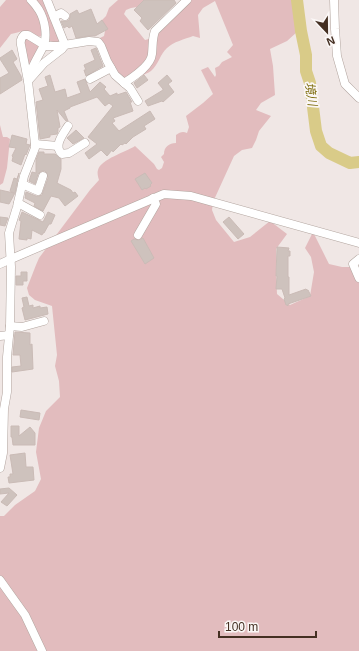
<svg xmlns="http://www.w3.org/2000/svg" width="359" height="651" viewBox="0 0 359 651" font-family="Helvetica,'Noto Sans JP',sans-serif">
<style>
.green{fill:#e2bcbe}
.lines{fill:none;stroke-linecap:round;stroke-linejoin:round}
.river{stroke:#d9cb88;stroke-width:12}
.building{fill:#cec2bd;stroke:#cabbb6}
.minor-casing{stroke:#b2a59f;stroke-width:9}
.minor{stroke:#fff;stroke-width:8}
.labels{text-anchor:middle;stroke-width:3.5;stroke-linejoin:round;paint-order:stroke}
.water-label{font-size:12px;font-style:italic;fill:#817014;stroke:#fbf7f6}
</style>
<rect width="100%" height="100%" fill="#f0e7e5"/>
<!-- green -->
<g class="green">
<path d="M6,0H27L35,9L41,21L42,36L37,37C26,28 24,31 11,34L0,48V7Z"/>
<path d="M35,0H46L61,42H53L48,40Z"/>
<path d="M118,0H151L137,7L131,8L126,10L124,14L145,40L153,38L187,0H295L298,17L297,32L287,41L270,49L273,66L275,95L261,103L256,110L271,116L259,131L256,140L252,148L242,150L234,156L213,202L212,210L216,220L234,242L250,237L270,221L287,234L276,249V274L277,294L290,305L310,296L314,272L311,257L305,248L313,232L329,264L342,267H357L359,270V651H0V516H4L15,505L35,491L41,479L36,452L39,428L46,411L60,397L59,381L55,366L57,355L52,306L35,300L29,295L27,288L36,265L39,258L90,190L99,180C98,177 97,173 98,170C101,159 126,152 135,146L154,164L157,169L159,170L162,168L164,162L161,157L164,154C164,147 169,143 176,143V135C180,132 183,131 187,133L189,127L186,116L203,103L213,94L201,70L208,67L215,77L216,75L215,68L219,66L222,62L232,57L227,52L233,45L215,1L203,8L198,15L200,38L193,36C185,39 173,42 167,48C160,54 159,64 151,71C145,75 135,78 128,81L116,73L101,44L100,38L104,36L105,31L101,21L106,16L109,8Z"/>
<path d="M25,38L32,40L39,47L28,71L23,40Z"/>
<path d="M0,125L3,137H7L10,139L7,168L3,183L0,185Z"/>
</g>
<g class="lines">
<!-- river -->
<path class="river" d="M297,0L301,31L306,55V71L310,83L316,131L321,146L329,153L350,163L359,162"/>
</g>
<!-- building -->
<g class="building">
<path d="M144,0H174L176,3L148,30L140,21L142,18L134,10Z"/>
<path d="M91,9L97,24L102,20L108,29L95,36H88L76,38L72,26L69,28L67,26L64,28L61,21H67L69,20L70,17V14L77,10L79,14Z"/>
<path d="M96,48L103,66L86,76L84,70H86L84,65L95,60L91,50Z"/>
<path d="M12,50L17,59L13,62L21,76L22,80L0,94V78L9,73L0,59V58Z"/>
<path d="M50,75L55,92L65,89L67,98L81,93L77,82L85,79L90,92L100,82L106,87L104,89L110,96L117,93V95L126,92L132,102H130L133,111L113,118L115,121L112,123L119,131L150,111L155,119L144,126L146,129L133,137L126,144L125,143L122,145L121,144L113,152L112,150L107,156L101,150L89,159L85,153L97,144L88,137L113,106L109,103L105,106L97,97L70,107V108L64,111L68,121H66L57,110L60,127L58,128V131L57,134L50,135V137L40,139L36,102L43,100L39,89L48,86L45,77Z"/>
<path d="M144,75L148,80L137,88L134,83Z"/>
<path d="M167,75L172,81L168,84L174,92L163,102L162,101L148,106L145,101L163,90V89L158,83Z"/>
<path d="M76,130L84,138L73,144L67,138Z"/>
<path d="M12,135L27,139L26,144L30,145L26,155L25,154L21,165L12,161L13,157L12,156L16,148L9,147Z"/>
<path d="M39,152H44V154H55L61,159V169L57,183L71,190L73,193L75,192L78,196L65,206L59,198L51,196L43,211L34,206L35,203L25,198L26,192L36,196H39L42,195L48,178L47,173L45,171H42L40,172L38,174L35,184L29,181L32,172L36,173V160Z"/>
<path d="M19,173L15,193L9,204L0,202V190L14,193L10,191L14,178L17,179Z"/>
<path d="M145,173L152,183L150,185L151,186L146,189L145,188L142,190L135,179Z"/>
<path d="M22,212L43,222L48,212L55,215L51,224H49L44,233H43L42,235L32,230L31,239L27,238V240L19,239L21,221L19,220Z"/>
<path d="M0,217L8,218L5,226L0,225Z"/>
<path d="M229,217L244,234L238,239L223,222Z"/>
<path d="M143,238L154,258L145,264L131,241L134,239L138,240Z"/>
<path d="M277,247L289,248L288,251H290V256H288V277H289V295L306,289L307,290H308L311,296L288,304V306L287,305H286L284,299L285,298L282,289H276L277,276H276Z"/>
<path d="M21,272H27V281H23V285H16V276H21Z"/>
<path d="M27,297L29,306L33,305V308L40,306V308L47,307L48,314L25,320L22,308L24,307L22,298Z"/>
<path d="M15,332L30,333V345L32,344L33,369L12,372V367L21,366L20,355H13Z"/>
<path d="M21,410L40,413L39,420L20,417Z"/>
<path d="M11,426H19V436L30,427L35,433V445H13L12,437H11Z"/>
<path d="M25,453L26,467H33L34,480L9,483L8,477H10V474H13L10,455Z"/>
<path d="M9,488L17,495L7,506L1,502L9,493L0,494V489Z"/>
</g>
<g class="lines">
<!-- minor casing -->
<g class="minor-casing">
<g id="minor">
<path d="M334,0L335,29L337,56L345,84L359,98"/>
<path d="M54,17L61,13L65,16"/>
<path d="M29,76C32,66 38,57 43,47C48,37 45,20 39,10C37,7 34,3 31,0"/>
<path d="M90,79L111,68"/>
<path d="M28,81L44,63L62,49L65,45L47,0"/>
<path d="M124,83C133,77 151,66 152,54C153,45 152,39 155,31L187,0"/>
<path d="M68,126C63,134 53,146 62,154L69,153L85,143"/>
<path d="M35,144L58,146"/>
<path d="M22,184L38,191L43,176"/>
<path d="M18,203L40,215"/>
<path d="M138,235L156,204L153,198"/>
<path d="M359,259L353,264L359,278"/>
<path d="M0,264L11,259L164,194L191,196L359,243"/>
<path d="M10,326L22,327L44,321"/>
<path d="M0,336L9,335"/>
<path d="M0,468L3,453L4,409L7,392V357L10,326L11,267L9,233L17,207L24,176L35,148V144L28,81L21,45C20,41 21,38 24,35H28L46,46H58L89,41L98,42L101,46L107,61L115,75L130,88L138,101"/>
<path d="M0,580L25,615L42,651"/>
</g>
</g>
<!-- minor -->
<use href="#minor" class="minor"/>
</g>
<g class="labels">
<!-- water labels -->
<g class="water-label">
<text transform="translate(311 94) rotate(82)" y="4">境川</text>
</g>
</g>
<!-- north arrow -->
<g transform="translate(327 32) rotate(158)" stroke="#fbf7f6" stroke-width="3" paint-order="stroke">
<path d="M0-3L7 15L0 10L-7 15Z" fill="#442f22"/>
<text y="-6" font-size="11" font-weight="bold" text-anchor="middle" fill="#442f22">N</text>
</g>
<!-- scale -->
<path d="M219 631v6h97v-6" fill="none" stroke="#442f22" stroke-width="2"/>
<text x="225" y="631" font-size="12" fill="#442f22" stroke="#fbf7f6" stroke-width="3" paint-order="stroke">100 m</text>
</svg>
